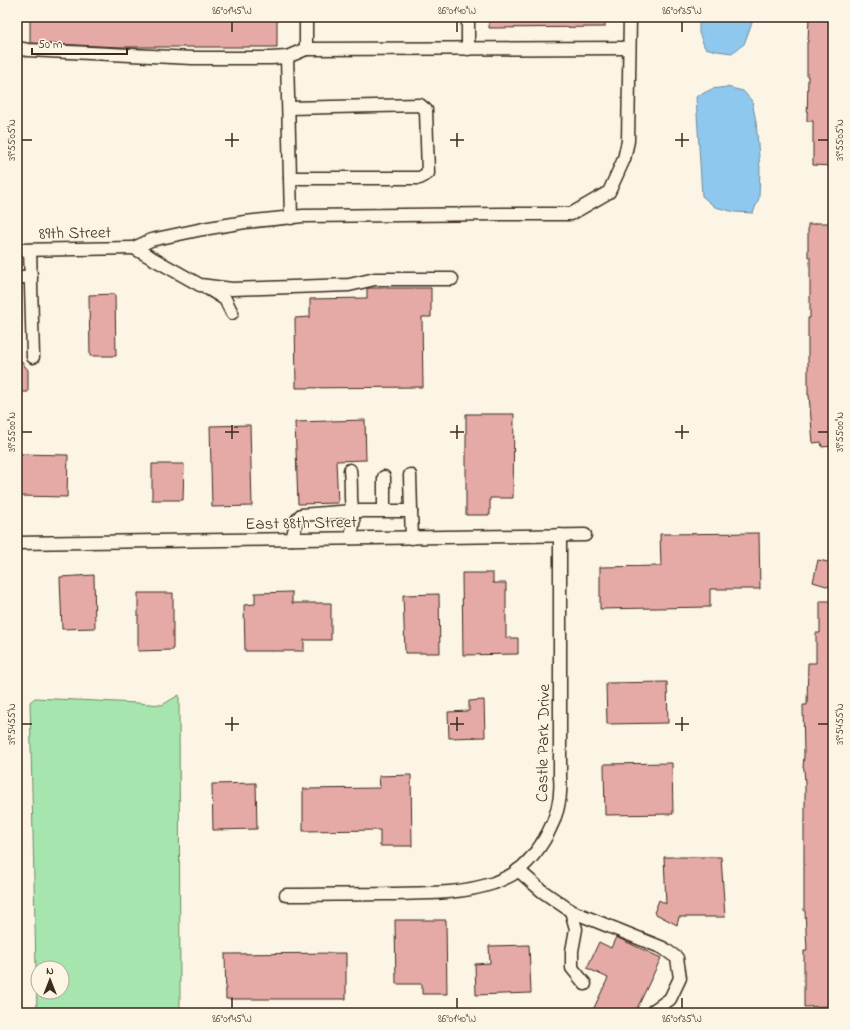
<svg xmlns="http://www.w3.org/2000/svg" width="850" height="1030" viewBox="0 0 850 1030" font-family="'Indie Flower',sans-serif">
<style>
.green{fill:#a6e6ae;stroke:#708866;fill-rule:evenodd}
.water{fill:#8fc8ee;stroke:#6d899b}
.building{fill:#e5aaa6;stroke:#3b2a1e}
.lines{fill:none;stroke-linecap:round;stroke-linejoin:round}
.minor-casing{stroke:#3b2a1e;stroke-width:15}
.minor{stroke:#fcf5e5;stroke-width:12}
.ticks{fill:none;stroke:#3b2a1e;stroke-width:1.5}
.labels{text-anchor:middle;stroke-width:3;stroke-linejoin:round;paint-order:stroke}
.street-label{font-size:17px;fill:#3b2a1e;stroke:#fcf5e5}
.neatline{fill:none;stroke:#3b2a1e;stroke-width:1.5}
.ticks-label{font-size:10px;text-anchor:middle;fill:#3b2a1e}
</style>
<rect width="100%" height="100%" fill="#fcf5e5"/>
<filter id="ink" filterUnits="userSpaceOnUse"><feTurbulence type="fractalNoise" baseFrequency=".025" numOctaves="2"/><feDisplacementMap in="SourceGraphic" scale="8" xChannelSelector="R" yChannelSelector="G"/><feConvolveMatrix kernelMatrix="1 2 1 2 8 2 1 2 1" color-interpolation-filters="sRGB"/></filter>
<g filter="url(#ink)">
<!-- green -->
<path class="green" d="M179,695L180,1013H37L30,702L35,698L138,703L162,705ZM38,968H62V992H38Z"/>
<!-- water -->
<g class="water">
<path d="M699,17H752V23L744,44L732,53L717,51L705,48L699,33Z"/>
<path d="M727,87L743,91L752,101L756,122L760,168L759,198L753,213L735,212L715,207L702,196L696,97L712,89Z"/>
</g>
<!-- building -->
<g class="building">
<path d="M30,17H277V47H121L30,43Z"/>
<path d="M489,17H605V27L489,28Z"/>
<path d="M809,17H833V166L813,165V121H807L808,76H807V42H808Z"/>
<path d="M815,223H833V446L822,447L821,442L813,443L809,395H808V318H810V257H808V224H815Z"/>
<path d="M369,288H431V317H422L423,387L296,388L295,318L310,317V299L367,298V289Z"/>
<path d="M115,294L116,356H90L89,295Z"/>
<path d="M17,356L28,370V392H17Z"/>
<path d="M466,414H514L513,498H490V515H466Z"/>
<path d="M365,420L366,460L336,461L338,503L298,504L295,422Z"/>
<path d="M250,425L252,506L212,507L210,426Z"/>
<path d="M19,454L68,455L67,497L19,496Z"/>
<path d="M152,464H184L183,500H152Z"/>
<path d="M759,533L760,589H710V607L600,609V567L661,566L660,534Z"/>
<path d="M818,560L833,563V588L813,582Z"/>
<path d="M462,573H493V583H506V638H518V654L463,655Z"/>
<path d="M94,575L95,628L62,629L60,577Z"/>
<path d="M292,592V603H331V640H304V651H245L244,605L255,604V593Z"/>
<path d="M138,593H173V650L138,651Z"/>
<path d="M439,594L440,653H405L403,595Z"/>
<path d="M820,601H833V1006L804,1007V951H807L805,911H804V822H805V784L804,768H803L804,755L803,705H807L808,663H816V633H820Z"/>
<path d="M667,682L668,723L607,724L606,683Z"/>
<path d="M484,700L485,737L449,738L448,712L469,711V701Z"/>
<path d="M672,763L673,814L605,815L604,764Z"/>
<path d="M411,775L412,846H380V830L303,831V789L380,788L379,776Z"/>
<path d="M256,783L257,829L213,830L212,784Z"/>
<path d="M664,857H721L725,917H679L677,925L654,913L659,900L666,904Z"/>
<path d="M395,920H446L447,994H422V984H396Z"/>
<path d="M616,937L661,958L635,1013H600L593,1010L608,978L587,968L599,942L611,948Z"/>
<path d="M529,945L531,993L476,995L475,964L490,963L489,946Z"/>
<path d="M346,953V999H226L225,954Z"/>
</g>
<g class="lines">
<!-- minor casing -->
<g class="minor-casing">
<g id="minor">
<path d="M306,17V49L629,48"/>
<path d="M468,17V49"/>
<path d="M17,48L28,50L192,58H271L287,57L306,49"/>
<path d="M287,57L291,218"/>
<path d="M289,108L420,105L426,110L428,173L420,178H290"/>
<path d="M17,250L134,248"/>
<path d="M30,250L33,357"/>
<path d="M17,277H31"/>
<path d="M452,279H375L349,285L232,289L200,285L134,248L151,240L203,229L245,222L303,216L503,214H571L609,192L624,159L628,141L630,17"/>
<path d="M207,288L225,299L232,313"/>
<path d="M410,475L411,511"/>
<path d="M384,510V477"/>
<path d="M350,538C356,523 352,514 351,498C351,489 351,479 350,470"/>
<path d="M292,539L297,520L301,515L353,511H411L412,538"/>
<path d="M17,543L585,535"/>
<path d="M518,870L542,891L571,911L663,948L677,958L680,978L670,999L653,1011"/>
<path d="M286,895C319,895 352,894 386,894C423,893 458,895 494,883C500,880 507,878 513,874C528,864 540,848 548,833C557,816 562,797 560,777V535"/>
<path d="M571,911L576,929L572,951V968L585,984"/>
</g>
</g>
<!-- minor -->
<use href="#minor" class="minor"/>
</g>
</g>
<!-- ticks -->
<path class="ticks" d="M232,22V32M457,22V32M682,22V32M232,133V147M457,133V147M682,133V147M22,140H32M225,140H239M450,140H464M675,140H689M818,140H828M232,425V439M457,425V439M682,425V439M22,432H32M225,432H239M450,432H464M675,432H689M818,432H828M232,717V731M457,717V731M682,717V731M22,724H32M225,724H239M450,724H464M675,724H689M818,724H828M232,998V1008M457,998V1008M682,998V1008"/>
<g class="labels">
<!-- street labels -->
<g class="street-label">
<text transform="translate(75 232) rotate(-1)" y="6">89th Street</text>
<text transform="translate(301 522) rotate(-1)" y="6">East 88th Street</text>
<text transform="translate(542 743) rotate(-89)" y="6">Castle Park Drive</text>
</g>
</g>
<!-- margin -->
<rect width="850" height="1030" fill="none" stroke="#fcf5e5" stroke-width="44"/>
<!-- north arrow -->
<g transform="translate(50 980)"><circle r="19" fill="#fcf5e5" stroke="#afa495"/>
<path d="M0-3L7 15L0 10L-7 15Z" fill="#3b2a1e"/>
<text y="-6" font-size="11" font-weight="bold" text-anchor="middle" fill="#3b2a1e">N</text>
</g>
<!-- scale -->
<path d="M32 48v6h95v-6" fill="none" stroke="#3b2a1e" stroke-width="2"/>
<text x="38" y="48" font-size="12" fill="#3b2a1e" stroke="#fcf5e5" stroke-width="3" paint-order="stroke">50 m</text>
<rect x="22" y="22" width="806" height="986" class="neatline"/>
<g class="ticks-label">
<text x="232" y="14">86°01'45"W</text>
<text x="457" y="14">86°01'40"W</text>
<text x="682" y="14">86°01'35"W</text>
<text transform="translate(11 140) rotate(-90)" y="4">39°55'05"N</text>
<text transform="translate(839 140) rotate(-90)" y="4">39°55'05"N</text>
<text transform="translate(11 432) rotate(-90)" y="4">39°55'00"N</text>
<text transform="translate(839 432) rotate(-90)" y="4">39°55'00"N</text>
<text transform="translate(11 724) rotate(-90)" y="4">39°54'55"N</text>
<text transform="translate(839 724) rotate(-90)" y="4">39°54'55"N</text>
<text x="232" y="1022">86°01'45"W</text>
<text x="457" y="1022">86°01'40"W</text>
<text x="682" y="1022">86°01'35"W</text>
</g>
</svg>
